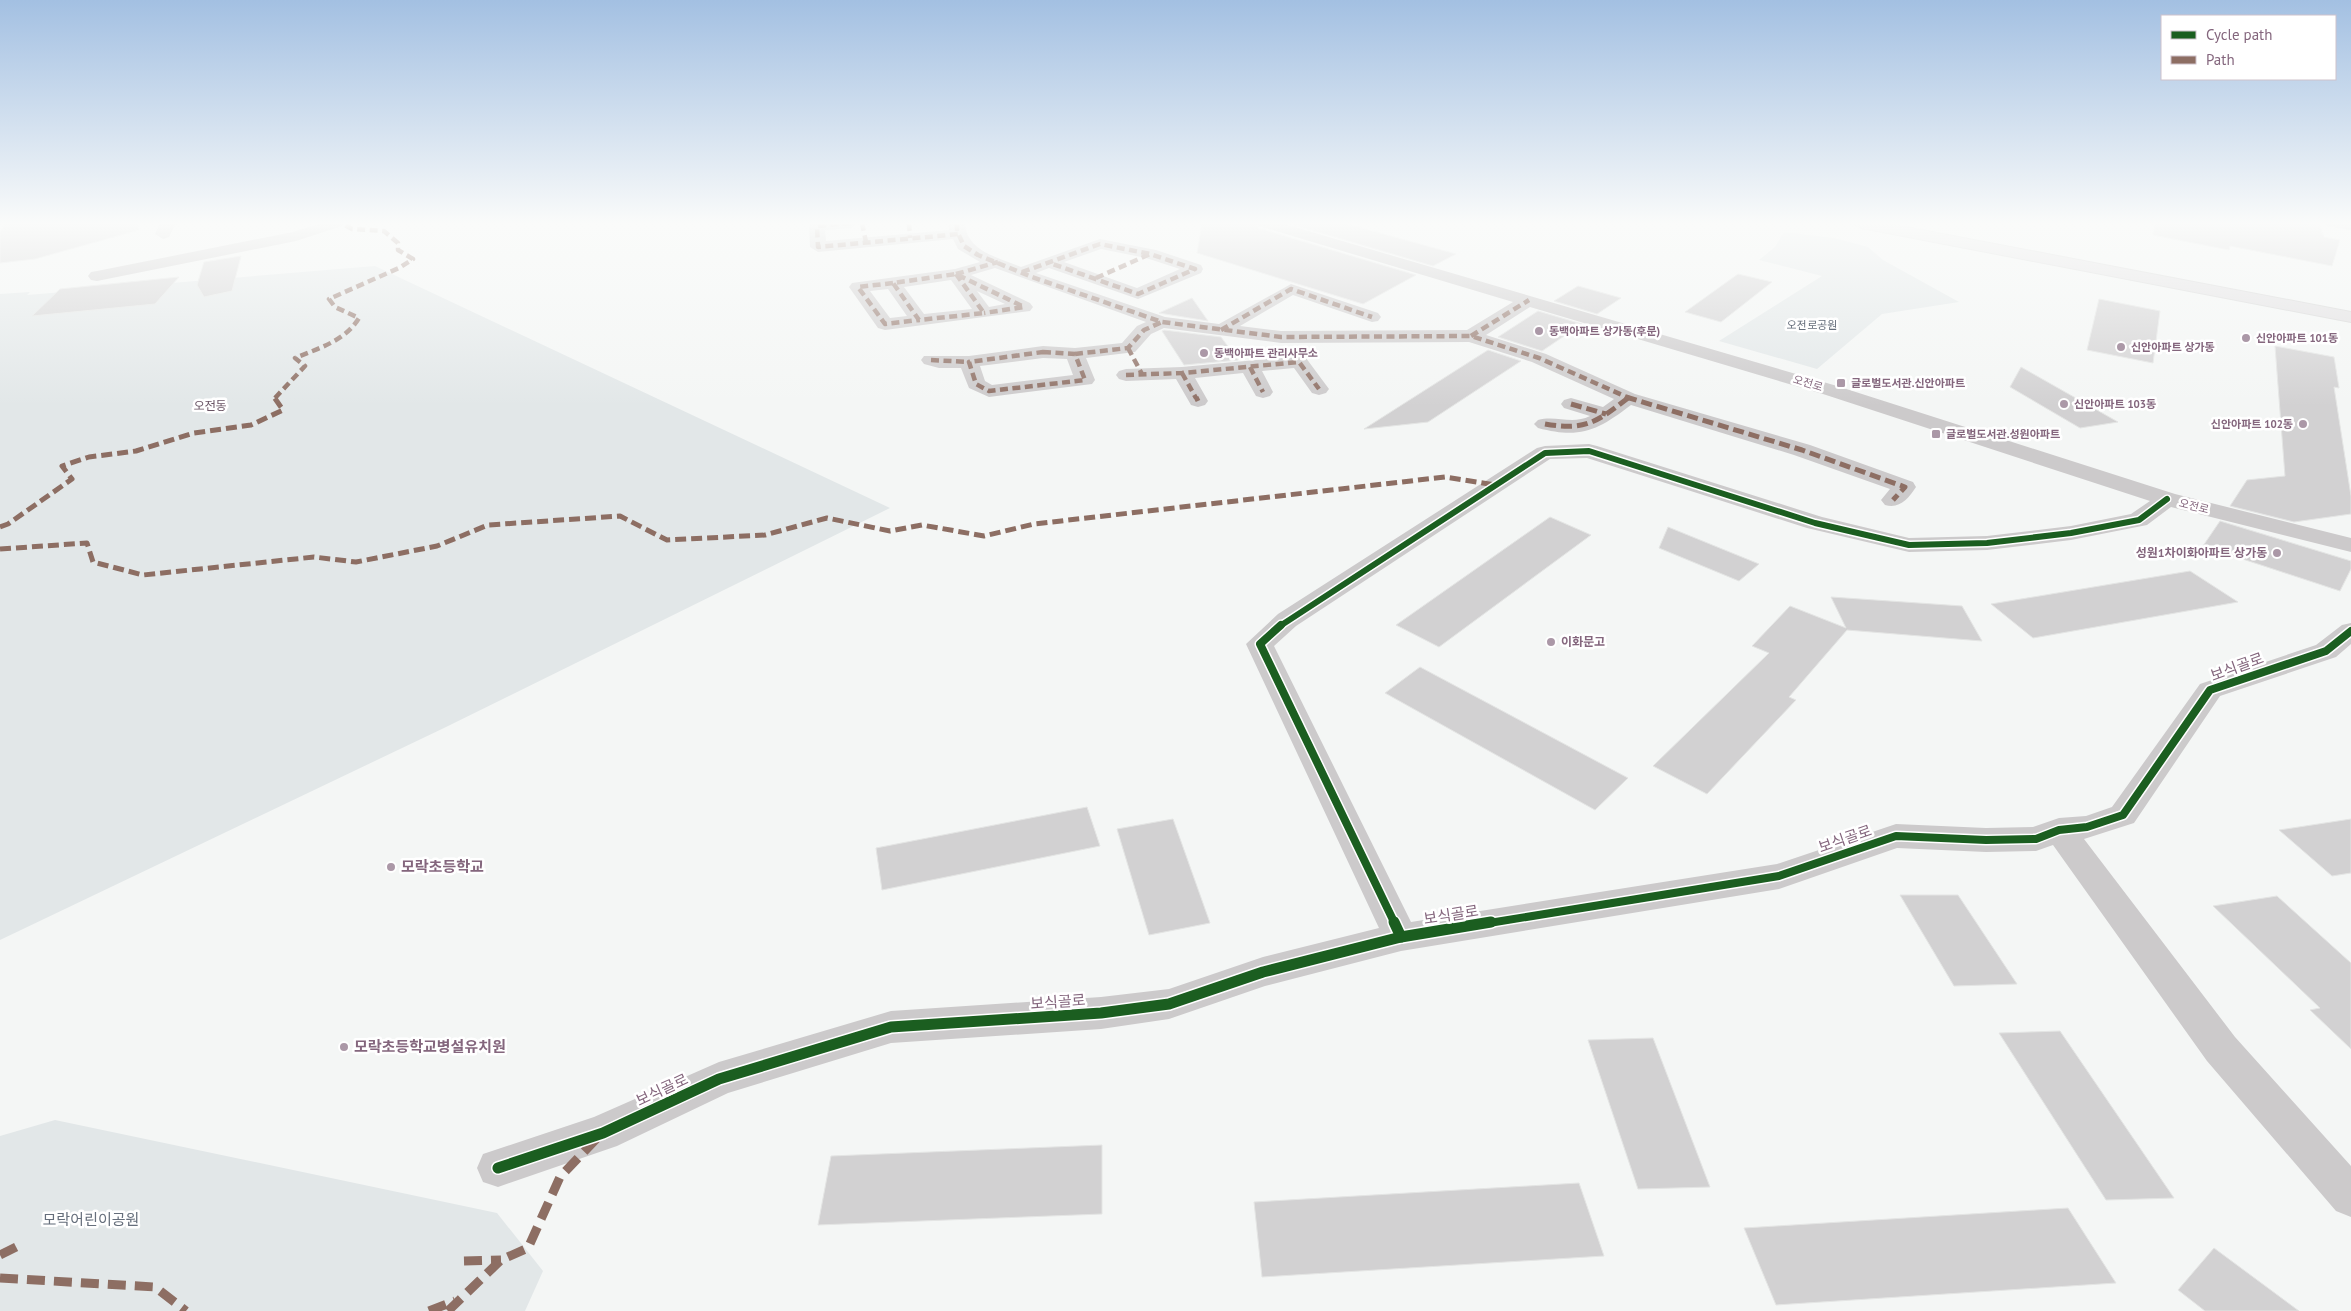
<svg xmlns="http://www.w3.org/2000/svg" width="2351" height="1311" viewBox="0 0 2351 1311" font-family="'PT Sans','Noto Sans KR',sans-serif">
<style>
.green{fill:#e2e7e8}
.building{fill:#d2d1d2;stroke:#e4e5e4}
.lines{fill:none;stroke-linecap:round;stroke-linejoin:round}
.major-casing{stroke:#d3d3d3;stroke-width:2}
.minor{fill:#cccacb;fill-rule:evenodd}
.major{fill:#e0dee0;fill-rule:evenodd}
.quiet-far2{stroke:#8d6e63;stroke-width:4.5;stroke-dasharray:8 4.5;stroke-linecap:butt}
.quiet-far1{stroke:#8d6e63;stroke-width:5;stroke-dasharray:11 5;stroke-linecap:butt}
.quiet{stroke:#8d6e63;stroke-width:9;stroke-dasharray:18 9;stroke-linecap:butt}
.cycleway-far2-casing{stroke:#fff;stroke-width:9}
.cycleway-far1-casing{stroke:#fff;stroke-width:11}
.cycleway-casing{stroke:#fff;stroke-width:14}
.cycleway-far2{stroke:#1b5e20;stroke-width:6}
.cycleway-far1{stroke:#1b5e20;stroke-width:8}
.cycleway{stroke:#1b5e20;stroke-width:11}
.poi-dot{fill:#ab98a7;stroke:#fff;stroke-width:2}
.labels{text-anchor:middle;stroke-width:5;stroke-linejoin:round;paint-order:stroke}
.far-park-label{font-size:11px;fill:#656e7b;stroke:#fff}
.far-poi-label{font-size:11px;font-weight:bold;fill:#84667d;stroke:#fff;text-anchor:start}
.far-street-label{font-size:11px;fill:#84667d;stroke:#fff}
.far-quarter-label{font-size:12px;fill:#695464;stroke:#fff}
.poi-label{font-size:12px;font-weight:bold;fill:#84667d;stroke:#fff;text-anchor:end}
.near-street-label{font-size:15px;fill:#84667d;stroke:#fff}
.near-poi-label{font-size:15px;font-weight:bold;fill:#84667d;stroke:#fff;text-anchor:start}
.near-park-label{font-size:15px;fill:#656e7b;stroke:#fff}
</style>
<rect width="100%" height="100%" fill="#f4f6f5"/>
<!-- green -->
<g class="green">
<path d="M1784,232L1834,238L1868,247L1883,260L1959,302L1882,314L1817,369L1719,341L1822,276L1759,260L1775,247Z"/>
<path d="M375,266L890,508L444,728L0,940V294L30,292L27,295Z"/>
<path d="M55,1120L497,1213L543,1271L525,1311H0V1136Z"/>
</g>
<!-- building -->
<g class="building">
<path d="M6,223H138L139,230L35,259L0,263V231Z"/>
<path d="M1202,223H1255L1258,228L1416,275L1363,304L1197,253Z"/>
<path d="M1287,223H1344L1456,254L1433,266Z"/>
<path d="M2155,223H2308L2319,224L2324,237L2340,240L2332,266L2230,246L2229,250L2153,235Z"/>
<path d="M241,256L232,291L204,297L197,285L204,262Z"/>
<path d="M1738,274L1772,282L1721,322L1685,312Z"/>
<path d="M179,277L155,304L32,316L60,289Z"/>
<path d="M1578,286L1621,298L1597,314L1554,301Z"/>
<path d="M1192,298L1208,321L1159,313Z"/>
<path d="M2099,299L2160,311L2153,363L2087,350Z"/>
<path d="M1538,311L1582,324L1542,351L1498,337Z"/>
<path d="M1164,330L1221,337L1238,360L1184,365L1162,331Z"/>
<path d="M2275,346L2334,357L2339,388L2334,387L2351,496V514L2294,522L2230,506L2247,480L2285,476Z"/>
<path d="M1488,350L1521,361L1428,422L1364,429Z"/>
<path d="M2021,367L2118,422L2080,428L2010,387Z"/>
<path d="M1550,517L1591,535L1439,647L1396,625Z"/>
<path d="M2220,521L2351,561V569L2340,591L2203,546Z"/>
<path d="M1668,527L1759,564L1739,581L1659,548Z"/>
<path d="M2190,571L2238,602L2033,638L1991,604Z"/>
<path d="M1831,597L1962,606L1982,641L1847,630L1789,697L1796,700L1707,794L1653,766L1769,653L1752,646L1790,606L1846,628Z"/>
<path d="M1420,667L1628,778L1595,810L1385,693Z"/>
<path d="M1087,807L1100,846L882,890L876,848Z"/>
<path d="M1173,819L1210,923L1149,935L1117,829Z"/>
<path d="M2351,819V873L2332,876L2279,830Z"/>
<path d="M1900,895H1958L2017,984L1954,986Z"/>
<path d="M2277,896L2351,963V1049L2310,1010L2320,1008L2213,906Z"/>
<path d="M2060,1031L2174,1198L2106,1200L1999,1033Z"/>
<path d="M1653,1038L1710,1187L1638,1189L1588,1040Z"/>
<path d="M1102,1145V1214L818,1225L831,1156Z"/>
<path d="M1579,1183L1604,1256L1262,1277L1254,1202Z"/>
<path d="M2068,1208L2116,1283L1776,1305L1744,1228Z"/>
<path d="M2214,1248L2299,1311H2205L2178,1290Z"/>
</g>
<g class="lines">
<!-- major casing -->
<g class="major-casing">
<path id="major" d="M1853,223H1885L2351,312V322L1861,228Z"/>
</g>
<!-- minor -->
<g class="minor">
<path d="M160,223H176L169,237L163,239L155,234Z"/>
<path d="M321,223H344L342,226L296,241L97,281L91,280L88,276L91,272L97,271L293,232Z"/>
<path d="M811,223H859L851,228L825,230L826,241L949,230V223H965C966,251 999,258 1021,267L1100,239L1156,250L1201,265L1203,269L1201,273L1138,299L1049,268L1036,273L1165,317L1219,324L1291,284L1378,313L1381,317L1378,321L1372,322L1293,295L1240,326L1281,331L1467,330L1513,302L1259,226L1257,223H1281L1837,386L2175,494L2351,538V552L2171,507L2147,525L2071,540L1987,550L1909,552L1807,528L1587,458L1550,459L1296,626L1274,646L1411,922L1777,864L1896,824L1986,828L2033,827L2059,818L2086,816L2112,807L2200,684L2316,645L2342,625L2351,623V644L2336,657L2220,696L2134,823L2084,839L2235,1037L2351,1166V1217L2336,1211L2207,1061L2053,845L2036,851L1986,852L1897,848L1779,889L1401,951L1265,986L1169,1019L1101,1029L891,1043L728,1093L617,1146L498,1187L483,1182L477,1168L483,1154L594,1117L719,1062L891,1011L1101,997L1169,989L1263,957L1379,928L1246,644L1278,614L1537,448L1545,446L1589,444L1597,446L1822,517L1909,538L1987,536L2071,526L2131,514L2150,501L1823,394L1530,307L1486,335L1546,354L1635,394L1810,445L1913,482L1916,487C1908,499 1900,509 1885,505L1881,500L1890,489L1794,455L1631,405C1597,431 1580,439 1538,428L1534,424L1538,420C1556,415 1572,425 1590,416L1564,408L1561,404L1564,400L1571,398L1603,407L1614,399L1532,362L1469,342L1281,343L1164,328L1151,334L1135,352L1086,358L1095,380L1092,384L989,397L969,388L961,368H939L924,364L921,360L924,356H969L1043,346L1075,348L1122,343L1137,326L1146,322L995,268L971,275L1030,303L1033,307L1030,311L885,330L878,328L849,287L852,283L955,269L980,262L958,249L953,239L818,252L810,247L809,226ZM1101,249L1146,258L1180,269L1137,288L1064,262ZM951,280L972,309L924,314L904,287ZM888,289L907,316L890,318L870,291ZM977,291L1005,304L989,307ZM1043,358L1067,359L1073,375L992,385L985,381L980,366Z"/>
<path d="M2325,223H2351V230L2327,226Z"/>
<path d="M1299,356L1306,358L1326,385L1329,389L1326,393L1319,395L1312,393L1294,368L1262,371L1273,392L1270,396L1263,398L1256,396L1243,373L1195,378L1208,401L1205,405L1198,407L1191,405L1176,379L1126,381L1119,379L1116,375L1119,371L1126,369L1182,367Z"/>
</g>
<!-- major -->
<use href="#major" class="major"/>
<!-- quiet-far2 -->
<g class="quiet-far2">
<path d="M851,223L817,226L818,247L959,234"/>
<path d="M862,223L866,242"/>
<path d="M909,223L910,238"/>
<path d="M957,223V231L964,246L978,255L1032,277L1162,322L1281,337L1471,336L1539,358L1629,398"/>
<path d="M1022,272L1100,244L1150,254L1195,269L1138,294L1050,263"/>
<path d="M956,274L984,313L919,320L893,283Z"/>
<path d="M956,274L998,262"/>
<path d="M958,275L1024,307L984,313"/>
<path d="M1096,278L1150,254"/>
<path d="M893,283L858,287L885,324L919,320"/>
<path d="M1221,330L1291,289L1372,317"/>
<path d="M1471,336L1529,300"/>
<path d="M1128,348L1142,374"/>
<path d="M1043,352L1075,354L1085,380L989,391L976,384L969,362Z"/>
<path d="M1075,354L1128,348L1144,330L1162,322"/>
<path d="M931,360L969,362"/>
<path d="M1250,367L1263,392"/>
<path d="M1182,373L1196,398"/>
<path d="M1126,375L1182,373L1299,362L1319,389"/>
<path d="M275,398L305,366L295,358C319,348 345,341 359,318L335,307L329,299L399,268L413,259L398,250V243L384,231L352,229L341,223"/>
</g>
<!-- quiet-far1 -->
<g class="quiet-far1">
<path d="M1196,397L1198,401"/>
<path d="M1626,397L1802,450L1905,487L1893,500"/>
<path d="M1571,404L1606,414"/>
<path d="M1545,424C1585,431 1597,422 1628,398"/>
<path d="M0,527L8,524L72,479L62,466L89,457L136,451L194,433L251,425L283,410L274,397"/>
<path d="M0,549L87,543L93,562L143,575L314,557L356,562L437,546L488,525L620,516L667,540L765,535L827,518L890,531L922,525L984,536L1034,524L1445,477L1496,485"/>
</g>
<!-- quiet -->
<g class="quiet">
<path d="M0,1255L24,1243"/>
<path d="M464,1261L501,1260"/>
<path d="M0,1278L155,1287L186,1311"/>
<path d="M429,1311L455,1301"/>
<path d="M448,1311L501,1260L528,1248L560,1177L599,1136"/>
</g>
<!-- cycleway-far2 casing -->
<g class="cycleway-far2-casing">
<path id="cycleway-far2" d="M1280,626L1545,453L1589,451L1815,523L1909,545L1987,543L2071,533L2139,520L2167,499"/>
</g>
<!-- cycleway-far1 casing -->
<g class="cycleway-far1-casing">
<g id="cycleway-far1">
<path d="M1281,625L1260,644L1395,924"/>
<path d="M1483,924L1779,876L1896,836L1986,840L2036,839L2059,830L2087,827L2123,815L2210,690L2326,651L2351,631"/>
</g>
</g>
<!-- cycleway casing -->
<g class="cycleway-casing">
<g id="cycleway">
<path d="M1394,922L1401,937"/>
<path d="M498,1168L603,1133L719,1079L891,1027L1101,1013L1169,1004L1263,972L1401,937L1491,922"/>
</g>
</g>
<!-- cycleway-far2 -->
<use href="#cycleway-far2" class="cycleway-far2"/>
<!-- cycleway-far1 -->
<use href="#cycleway-far1" class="cycleway-far1"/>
<!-- cycleway -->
<use href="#cycleway" class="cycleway"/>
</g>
<!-- sky -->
<linearGradient id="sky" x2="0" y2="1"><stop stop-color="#a3c0e2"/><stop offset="0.55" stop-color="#fafbfa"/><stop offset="1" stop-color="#fafbfa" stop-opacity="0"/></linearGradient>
<rect width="2351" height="406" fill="url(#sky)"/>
<!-- markers -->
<g class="poi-dot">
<circle cx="1539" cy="331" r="5"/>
<circle cx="2246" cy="338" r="5"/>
<circle cx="2121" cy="347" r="5"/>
<circle cx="1204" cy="353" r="5"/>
<rect x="1836" y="378" width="10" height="10" rx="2.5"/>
<circle cx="2064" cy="404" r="5"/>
<circle cx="2303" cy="424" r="5"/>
<rect x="1931" y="429" width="10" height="10" rx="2.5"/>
<circle cx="2277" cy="553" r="5"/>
<circle cx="1551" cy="642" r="5"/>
<circle cx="391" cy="867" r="5"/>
<circle cx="344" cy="1047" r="5"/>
</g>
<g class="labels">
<!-- far-park labels -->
<g class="far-park-label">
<text x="1812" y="329">오전로공원</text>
</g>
<!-- far-poi labels -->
<g class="far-poi-label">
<text x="1549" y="335">동백아파트 상가동(후문)</text>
<text x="2256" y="342">신안아파트 101동</text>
<text x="2131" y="351">신안아파트 상가동</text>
<text x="1214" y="357">동백아파트 관리사무소</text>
<text x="1851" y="387">글로벌도서관.신안아파트</text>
<text x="2074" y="408">신안아파트 103동</text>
<text x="2293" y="428" text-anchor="end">신안아파트 102동</text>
<text x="1946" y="438">글로벌도서관.성원아파트</text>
</g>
<!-- far-street labels -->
<g class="far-street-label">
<text transform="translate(1808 383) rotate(17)" y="4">오전로</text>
<text transform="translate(2194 506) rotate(14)" y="4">오전로</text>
</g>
<!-- far-quarter labels -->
<g class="far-quarter-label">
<text x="210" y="410">오전동</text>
</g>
<!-- poi labels -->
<g class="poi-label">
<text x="2267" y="557">성원1차이화아파트 상가동</text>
<text x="1561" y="646" text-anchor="start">이화문고</text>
</g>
<!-- near-street labels -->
<g class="near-street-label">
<text transform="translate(2237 667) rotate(-20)" y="5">보식골로</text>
<text transform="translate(1845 839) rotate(-19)" y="5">보식골로</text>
<text transform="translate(1451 915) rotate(-9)" y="5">보식골로</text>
<text transform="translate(1058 1002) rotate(-4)" y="5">보식골로</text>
<text transform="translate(662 1090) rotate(-25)" y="5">보식골로</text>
</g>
<!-- near-poi labels -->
<g class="near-poi-label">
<text x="401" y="872">모락초등학교</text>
<text x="354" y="1052">모락초등학교병설유치원</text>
</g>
<!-- near-park labels -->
<g class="near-park-label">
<text x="91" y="1225">모락어린이공원</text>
</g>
</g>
<!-- legend -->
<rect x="2161" y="15" width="175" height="65" fill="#ffffff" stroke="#cec2cb"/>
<rect x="2171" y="31" width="25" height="8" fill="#1b5e20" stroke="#cec2cb"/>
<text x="2206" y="40" font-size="15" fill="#84667d">Cycle path</text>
<rect x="2171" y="56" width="25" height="8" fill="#8d6e63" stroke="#cec2cb"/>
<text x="2206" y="65" font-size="15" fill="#84667d">Path</text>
</svg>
